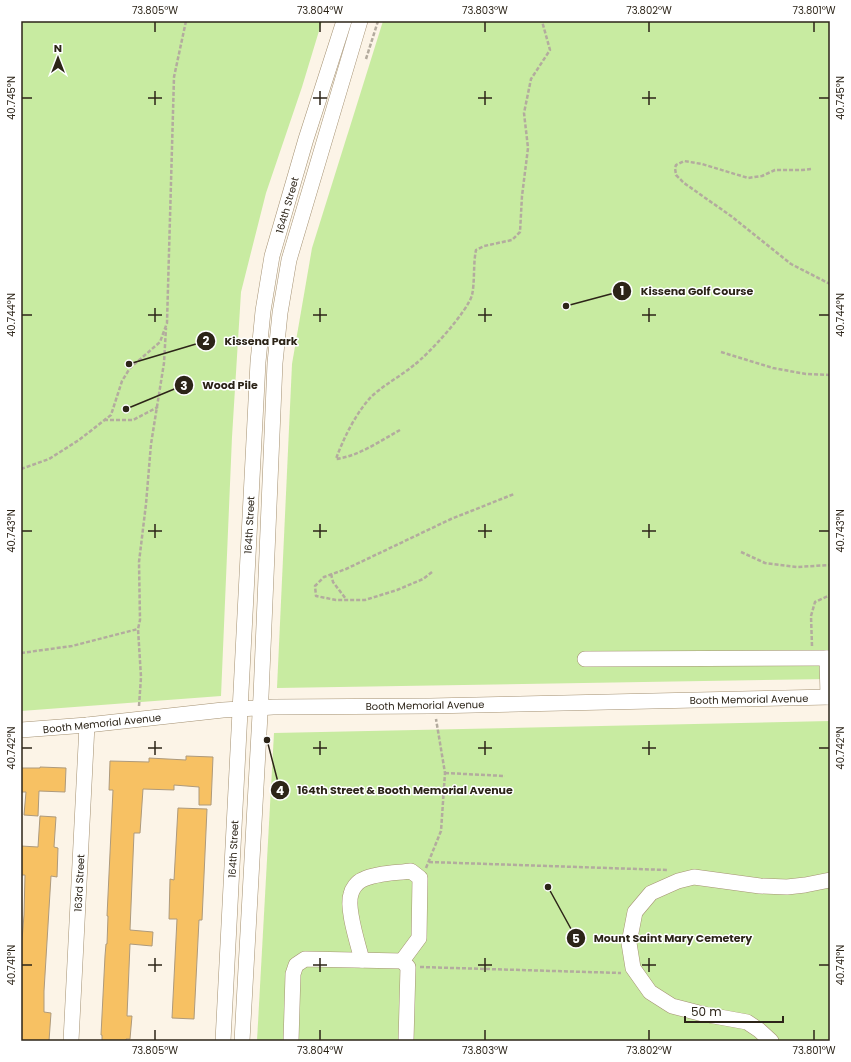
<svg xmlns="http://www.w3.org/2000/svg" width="851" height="1062" viewBox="0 0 851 1062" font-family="Poppins,sans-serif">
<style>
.green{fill:#c8eba1}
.building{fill:#f7c163;stroke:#ae9a7c}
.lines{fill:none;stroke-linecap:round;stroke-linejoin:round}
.minor-casing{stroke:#a49172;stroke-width:16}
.path{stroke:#b3ab9e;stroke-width:2.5;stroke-dasharray:4 2;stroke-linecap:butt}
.minor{stroke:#fff;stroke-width:15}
.ticks{fill:none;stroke:#2c2418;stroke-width:1.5}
.labels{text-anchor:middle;stroke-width:3;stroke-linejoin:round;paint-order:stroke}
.street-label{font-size:10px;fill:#2c2418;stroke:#fff}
.leader{fill:none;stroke:#2c2418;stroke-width:1.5}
.callout-dot{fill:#2c2418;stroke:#fff;stroke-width:1.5}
.mark-label{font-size:12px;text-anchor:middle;font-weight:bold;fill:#fff}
.callout-label{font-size:11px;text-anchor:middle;font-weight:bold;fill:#2c2418;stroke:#fff;stroke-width:3;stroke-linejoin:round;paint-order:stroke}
.neatline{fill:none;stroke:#2c2418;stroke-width:1.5}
.ticks-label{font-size:10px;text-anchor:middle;fill:#2c2418}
</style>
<rect width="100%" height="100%" fill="#fcf4e7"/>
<!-- green -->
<g class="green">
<path d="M21,21H322L302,87L266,193L241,292L232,437L221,696L21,711Z"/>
<path d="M383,21H830V679L277,688L292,364L312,248Z"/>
<path d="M830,721V1041H257L274,733Z"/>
</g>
<!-- building -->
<g class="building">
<path d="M186,756L213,757L211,805H199V787L174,785V790L143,789L140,833H134L130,930L153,932L152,946L130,944L127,1016H132L130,1039H126V1041H102V1035H101L105,956L106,944H107L108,916H107L113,790H109L110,761L149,762V758L186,760Z"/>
<path d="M40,767L66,768L65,792L39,791L38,816L24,815L26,792H21V768H40Z"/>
<path d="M178,808L207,809L202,920H199L194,1019L172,1018L177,919H169L170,879L174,880Z"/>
<path d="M40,816L56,817L54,847L58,848L57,877L51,876L44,991V1012L51,1013L49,1041H21V940H22L24,915L25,875H21V846L38,847Z"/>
</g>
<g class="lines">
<!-- minor casing -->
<g class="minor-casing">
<g id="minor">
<path d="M827,658L828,697"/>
<path d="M585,659L830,658"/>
<path d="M21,730L87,725L223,710L273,707L430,706L830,697"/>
<path d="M362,960C358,944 346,908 351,894C352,889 357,882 362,880C375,873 397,873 411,871L420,878L419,938L402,961"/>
<path d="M71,1041L87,725"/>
<path d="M223,1041L258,362L263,311L272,256L306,139L344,21"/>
<path d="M242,1041L261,696L275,363L280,313L289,260L360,21"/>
<path d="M291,1041L293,974L296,965L305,959L402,961L408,967L406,1041"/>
<path d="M771,1041L759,1030L747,1022L703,1014L672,1006L650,992L633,968L629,943L635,912L651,893L678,881L694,877L760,886L787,887L805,885L830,880"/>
</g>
</g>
<!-- path -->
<g class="path">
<path d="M366,59L378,21"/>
<path d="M811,169L802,170H775L762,176L748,178L702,164L684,161L676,165L675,168L676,175L684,183L731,216L791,264L830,284"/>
<path d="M721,352L773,368L806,374L830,375"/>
<path d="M104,420H133L158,407"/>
<path d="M400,430C380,441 359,456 336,459C343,439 357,411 372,396C385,384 401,376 414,365C428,355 468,311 472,295C475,282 473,264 476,250L484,246L512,240L520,232L522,196L528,148L524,113L531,79L550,50L542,21"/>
<path d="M21,469L49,459L79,440L111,415L122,381L130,368L160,342L167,323L174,77L186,21"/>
<path d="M741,552L765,563L797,567L830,565"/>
<path d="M432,572L423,579L397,590L365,600H336L316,596L315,586L324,577L346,569L451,519L514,494"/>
<path d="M331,574L333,582L346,599"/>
<path d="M812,646L811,616L815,602L830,595"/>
<path d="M21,653L72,646L138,629"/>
<path d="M139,706L141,677L138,629L140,620L139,562L146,504L151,444L164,363L166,328"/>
<path d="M445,773L505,776"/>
<path d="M429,862L667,870"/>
<path d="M426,868L441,831L445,773L436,719"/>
<path d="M420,967L621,973"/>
</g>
<!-- minor -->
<use href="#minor" class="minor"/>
</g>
<!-- ticks -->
<path class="ticks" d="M155,22V32M320,22V32M485,22V32M649,22V32M814,22V32M155,91V105M320,91V105M485,91V105M649,91V105M22,98H32M148,98H162M313,98H327M478,98H492M642,98H656M819,98H829M155,308V322M320,308V322M485,308V322M649,308V322M22,315H32M148,315H162M313,315H327M478,315H492M642,315H656M819,315H829M155,524V538M320,524V538M485,524V538M649,524V538M22,531H32M148,531H162M313,531H327M478,531H492M642,531H656M819,531H829M155,741V755M320,741V755M485,741V755M649,741V755M22,748H32M148,748H162M313,748H327M478,748H492M642,748H656M819,748H829M155,958V972M320,958V972M485,958V972M649,958V972M22,965H32M148,965H162M313,965H327M478,965H492M642,965H656M819,965H829M155,1030V1040M320,1030V1040M485,1030V1040M649,1030V1040M814,1030V1040"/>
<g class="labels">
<!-- street labels -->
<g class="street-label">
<text transform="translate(287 205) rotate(-74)" y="4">164th Street</text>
<text transform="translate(249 525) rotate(-87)" y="4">164th Street</text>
<text transform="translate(749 699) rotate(-1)" y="4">Booth Memorial Avenue</text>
<text transform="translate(425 705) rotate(-1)" y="4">Booth Memorial Avenue</text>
<text transform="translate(102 723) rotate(-6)" y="4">Booth Memorial Avenue</text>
<text transform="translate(233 849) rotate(-87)" y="4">164th Street</text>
<text transform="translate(79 883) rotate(-87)" y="4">163rd Street</text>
</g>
</g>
<!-- callouts -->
<path class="leader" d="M566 306L622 291M129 364L206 341M126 409L184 385M267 740L280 790M548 887L576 938"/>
<g class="callout-dot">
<circle cx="566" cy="306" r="4"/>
<circle cx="129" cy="364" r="4"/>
<circle cx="126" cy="409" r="4"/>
<circle cx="267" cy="740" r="4"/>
<circle cx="548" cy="887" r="4"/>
<circle cx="622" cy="291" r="10"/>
<circle cx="206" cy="341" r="10"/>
<circle cx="184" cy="385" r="10"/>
<circle cx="280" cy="790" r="10"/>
<circle cx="576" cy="938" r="10"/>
</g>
<g class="mark-label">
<text x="622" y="295">1</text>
<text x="206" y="345">2</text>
<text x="184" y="390">3</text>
<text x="280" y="795">4</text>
<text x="576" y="943">5</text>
</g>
<g class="callout-label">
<text x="697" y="295">Kissena Golf Course</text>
<text x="261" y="345">Kissena Park</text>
<text x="230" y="389">Wood Pile</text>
<text x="405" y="794">164th Street &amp; Booth Memorial Avenue</text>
<text x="673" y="942">Mount Saint Mary Cemetery</text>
</g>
<!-- border -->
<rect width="851" height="1062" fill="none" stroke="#ffffff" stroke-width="44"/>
<!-- north arrow -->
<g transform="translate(58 58)" stroke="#ffffff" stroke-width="3" paint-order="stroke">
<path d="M0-3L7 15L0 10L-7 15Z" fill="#2c2418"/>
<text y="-6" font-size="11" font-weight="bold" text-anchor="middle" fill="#2c2418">N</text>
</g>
<!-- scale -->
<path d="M685 1016v6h98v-6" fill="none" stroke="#2c2418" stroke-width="2"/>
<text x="691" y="1016" font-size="12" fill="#2c2418" stroke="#ffffff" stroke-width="3" paint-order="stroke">50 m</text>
<rect x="22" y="22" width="807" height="1018" class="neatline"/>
<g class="ticks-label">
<text x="155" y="14">73.805°W</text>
<text x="320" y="14">73.804°W</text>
<text x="485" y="14">73.803°W</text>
<text x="649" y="14">73.802°W</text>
<text x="814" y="14">73.801°W</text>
<text transform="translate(11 98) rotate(-90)" y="4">40.745°N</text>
<text transform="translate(840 98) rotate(-90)" y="4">40.745°N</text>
<text transform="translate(11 315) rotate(-90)" y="4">40.744°N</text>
<text transform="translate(840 315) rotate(-90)" y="4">40.744°N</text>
<text transform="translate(11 531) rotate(-90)" y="4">40.743°N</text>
<text transform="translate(840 531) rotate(-90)" y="4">40.743°N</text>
<text transform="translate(11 748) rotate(-90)" y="4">40.742°N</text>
<text transform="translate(840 748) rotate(-90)" y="4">40.742°N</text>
<text transform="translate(11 965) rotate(-90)" y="4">40.741°N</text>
<text transform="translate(840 965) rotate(-90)" y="4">40.741°N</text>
<text x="155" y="1054">73.805°W</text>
<text x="320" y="1054">73.804°W</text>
<text x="485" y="1054">73.803°W</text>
<text x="649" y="1054">73.802°W</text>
<text x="814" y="1054">73.801°W</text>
</g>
</svg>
